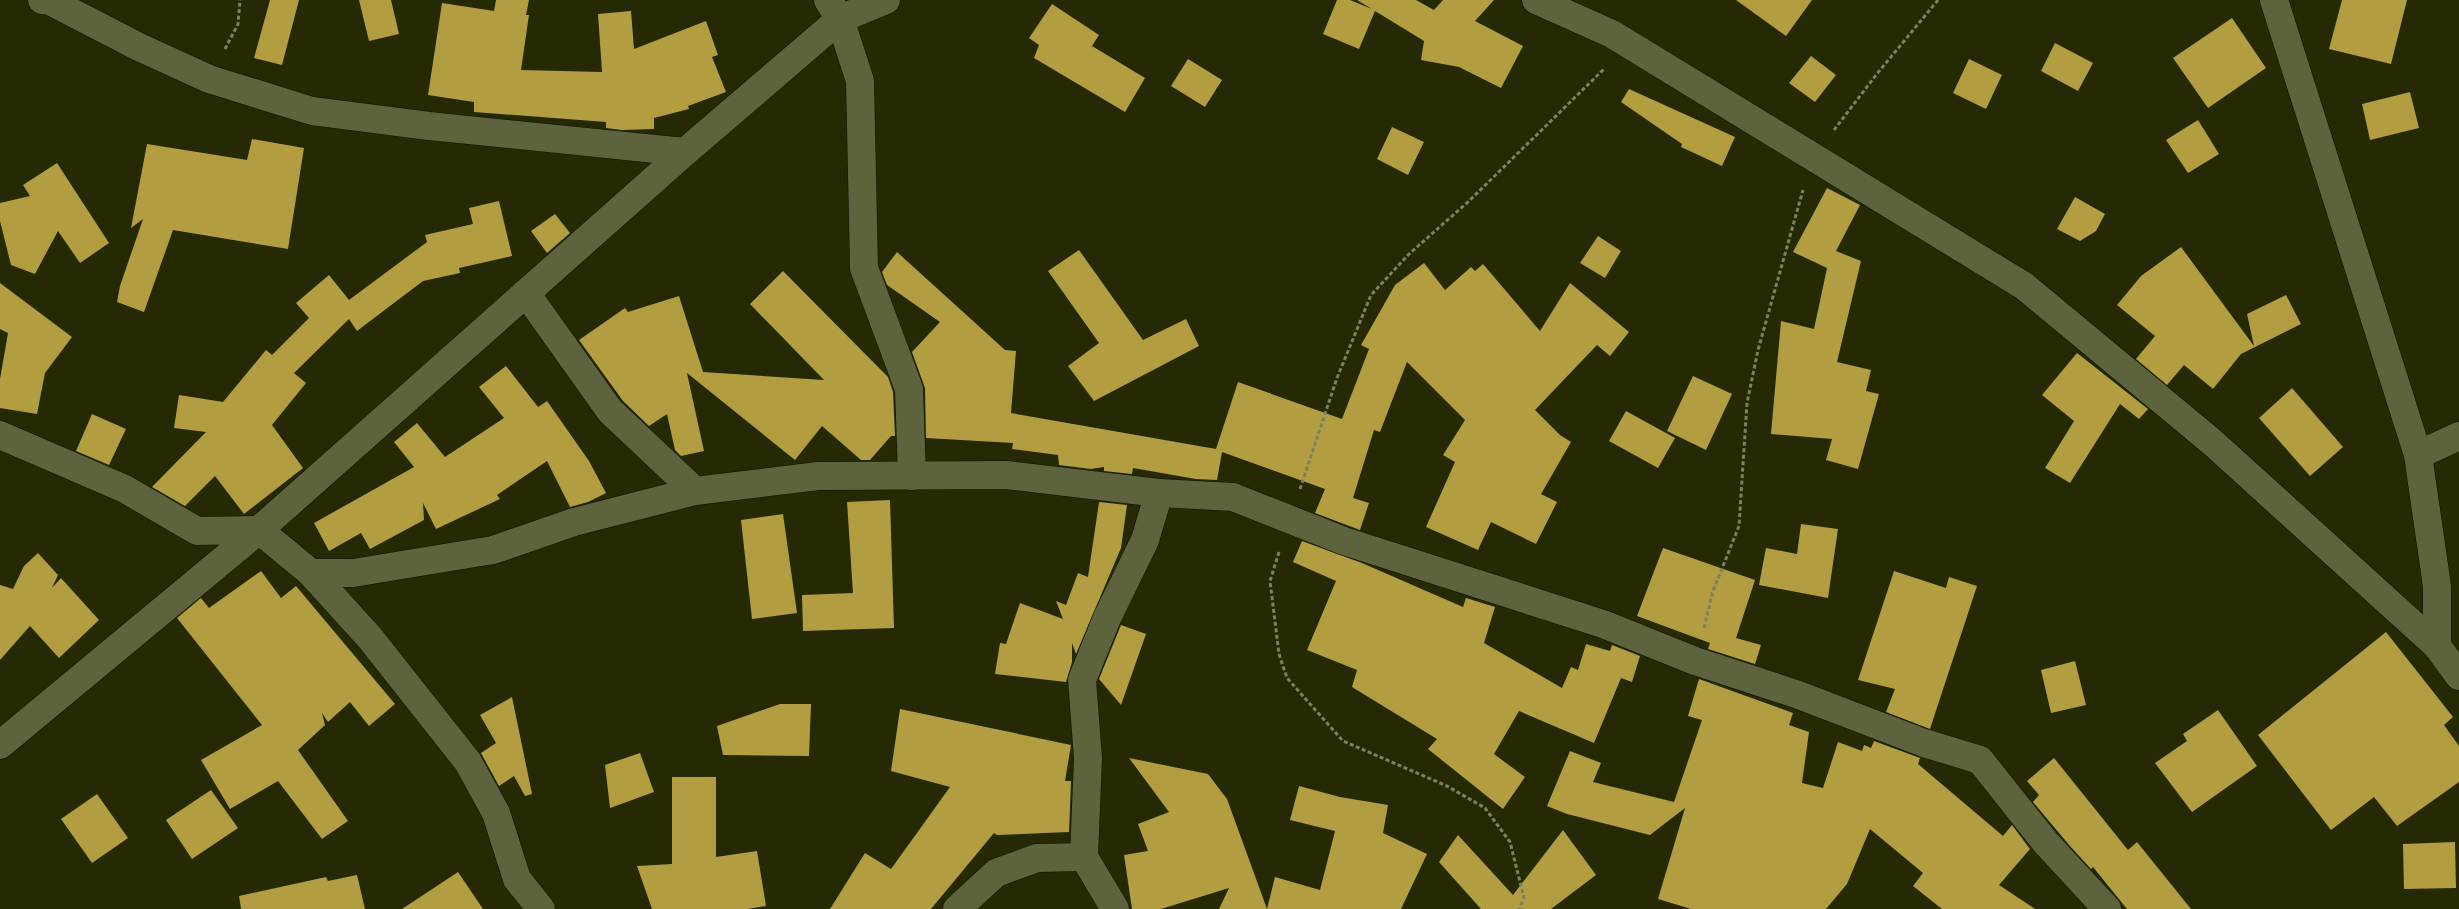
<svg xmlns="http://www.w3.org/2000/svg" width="2459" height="909" viewBox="0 0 2459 909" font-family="Jost,sans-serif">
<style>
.building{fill:#b29d40}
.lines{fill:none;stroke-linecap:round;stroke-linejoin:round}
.street-casing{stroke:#0e1100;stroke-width:29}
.path{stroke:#7d8163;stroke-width:3;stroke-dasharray:4 2.5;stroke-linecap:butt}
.street{stroke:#5c633d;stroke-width:28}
</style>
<rect width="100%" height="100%" fill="#252904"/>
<!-- building -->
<g class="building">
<path d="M270,0H299L282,65L254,58Z"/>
<path d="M359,0H391L399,34L369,41Z"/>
<path d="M496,0H529L526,15H529L521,70L602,72L598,14L631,11L634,49L706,21L718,55L712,57L726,92L688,106L689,109L654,118V129L622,130L606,128V122L474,112V102L428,95L442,3L494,11Z"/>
<path d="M1337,0H1350L1372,9L1357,0H1416L1434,10L1443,0H1494L1475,21L1523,46L1501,88L1459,67L1421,60L1424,41L1375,11L1359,49L1323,34Z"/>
<path d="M1736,0H1812L1786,36Z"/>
<path d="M2342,0H2407L2391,64L2329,49Z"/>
<path d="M1052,4L1099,35L1092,46L1145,78L1125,112L1034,58L1039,45L1029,38Z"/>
<path d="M2232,18L2266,68L2208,108L2173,58Z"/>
<path d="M2055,43L2093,63L2078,91L2041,71Z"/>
<path d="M1811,56L1836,75L1815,102L1789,83Z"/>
<path d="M1188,59L1222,80L1205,107L1171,86Z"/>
<path d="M1969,59L2002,75L1986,109L1953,93Z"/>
<path d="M1629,89L1735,137L1722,166L1681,147L1682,144L1621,102Z"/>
<path d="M2410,92L2419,128L2370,140L2362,104Z"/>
<path d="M2198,120L2219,154L2188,173L2166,140Z"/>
<path d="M1392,127L1424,142L1408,175L1377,159Z"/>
<path d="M252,139L304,148L288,249L173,230L144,312L117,302L120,286L143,219L131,228L147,144L247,160Z"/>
<path d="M57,163L109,243L80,263L58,231L35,274L11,265L0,221V203L30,196L23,185Z"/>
<path d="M1827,188L1860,205L1836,251L1861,261L1837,362L1871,370L1866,391L1879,394L1858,469L1826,460L1832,439L1771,434L1781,321L1814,329L1827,268L1793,252Z"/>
<path d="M2075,197L2105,214L2096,231L2080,241L2057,229Z"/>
<path d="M499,201L512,256L459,268L460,273L423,281L357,331L349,319L294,373L306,383L272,425L303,468L244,514L215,476L185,506L152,487L206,432L174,428L179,395L223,402L266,350L272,355L309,318L296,303L329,275L349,300L427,242L425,235L473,224L469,208Z"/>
<path d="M555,214L570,233L547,253L531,231Z"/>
<path d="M1598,236L1621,251L1605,278L1580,263Z"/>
<path d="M2181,247L2254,346L2247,314L2286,295L2301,324L2241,354L2213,389L2184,365L2167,385L2136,359L2155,336L2117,305L2141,276Z"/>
<path d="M1079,250L1143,340L1186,319L1199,346L1094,401L1068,366L1099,343L1048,271Z"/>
<path d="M897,252L1005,350L1016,351L1011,413L1216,449L1238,382L1342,419L1369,349L1361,345L1395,285L1424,263L1445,290L1471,267L1475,271L1483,264L1540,331L1570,283L1629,332L1610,356L1597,345L1535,410L1560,435L1571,442L1541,494L1557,502L1536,544L1491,522L1478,550L1426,527L1455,462L1443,455L1465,420L1407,362L1380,432L1374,430L1353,498L1369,503L1360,530L1315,513L1325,489L1222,452L1217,480L1196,479L1133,468L1132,474L1104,471V467L1091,469L1059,465L1058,455L1012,449L1013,443L926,438L925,388L912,352L940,322L887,285L882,272Z"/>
<path d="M783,271L888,377L893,392L895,436H891L870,460H861L822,426L795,460L687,373L704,451L681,456L675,450L667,414L649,426L623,401L579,340L625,308L628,312L679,296L703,372L824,380L750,304Z"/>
<path d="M0,283L72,337L45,373L37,414L0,408V379L8,333L0,329Z"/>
<path d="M2077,353L2148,409L2139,419L2120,404L2070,483L2045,468L2074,421L2042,395Z"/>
<path d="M506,366L538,407L547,401L589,461L606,493L588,502L570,507L547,461L497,495L500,499L436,529L423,503L424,520L370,549L361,533L329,551L314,523L414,467L394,442L417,423L445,457L504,418L479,387Z"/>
<path d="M1693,376L1732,394L1706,450L1667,431Z"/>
<path d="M2292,388L2343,447L2310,476L2259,418Z"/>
<path d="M1626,411L1675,438L1658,468L1609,441Z"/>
<path d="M92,414L126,429L109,465L76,451Z"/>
<path d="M890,500L894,628L803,631L802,595L853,593L847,502Z"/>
<path d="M1099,502L1127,505L1121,548L1076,654L1072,643V662L1066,682L995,674L1000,643L1006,644L1020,603L1063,619L1056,601L1066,605L1078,573L1088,577Z"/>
<path d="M783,514L797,613L752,619L741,520Z"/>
<path d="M1801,524L1838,529L1828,598L1759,585L1766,548L1797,554Z"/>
<path d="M1302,541L1362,563L1463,607L1466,598L1495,607L1484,643L1562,688L1571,667L1578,670L1586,644L1610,651L1612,645L1640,656L1632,682L1621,678L1594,743L1519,711L1494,754L1525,777L1503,809L1428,749L1437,739L1352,687L1357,670L1307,650L1336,581L1293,562Z"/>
<path d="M1663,548L1755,580L1736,638L1761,645L1755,664L1708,649L1710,643L1637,616Z"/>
<path d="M38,553L58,575L52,588L61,578L99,620L59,658L30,626L0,660V585L13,589L24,566Z"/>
<path d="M261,571L281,598L296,586L395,704L369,726L350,702L328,722L322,713L325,725L298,750L348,821L322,839L278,781L230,809L201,760L262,725L177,618L201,598L209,608Z"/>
<path d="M1894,571L1946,588L1949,577L1977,586L1930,729L1886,712L1895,689L1858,680Z"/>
<path d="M1121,625L1146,634L1121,705L1099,679Z"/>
<path d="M2386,632L2453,717L2444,725L2459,746V782L2397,826L2374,797L2331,830L2258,735Z"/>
<path d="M2075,661L2086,705L2051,713L2041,670Z"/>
<path d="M1699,679L1793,713L1789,725L1809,732L1802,783L1823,788L1838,742L1862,751L1864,745L1871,748L1874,741L1920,758L1918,764L2003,836L2012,825L2030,849L1999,885L2035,909H1942L1913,886L1923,873L1870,829L1847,884L1826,909H1691L1658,899L1685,808L1650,835L1567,814L1547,806L1570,751L1601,763L1593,782L1674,802L1702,720L1688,716Z"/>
<path d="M512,697L532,794L525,796L514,776L499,786L481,753L496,743L480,715Z"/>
<path d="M780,704H811L809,756L723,755L717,726Z"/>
<path d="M900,709L1071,745L1065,781H1071L1069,832L997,835L994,833L931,909H830L865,853L891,869L950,787L891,771Z"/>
<path d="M2218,710L2257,766L2192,812L2155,763L2187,741L2183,734Z"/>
<path d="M640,753L654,792L610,808L605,765Z"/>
<path d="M1129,758L1208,774L1227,799L1267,909L1275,877L1320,890L1335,831L1290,820L1299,786L1340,797L1388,805L1383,833L1427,854L1401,909H1219L1229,888L1161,909H1132L1124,855L1148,851L1138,824L1169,812Z"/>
<path d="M2054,758L2128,850L2137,842L2191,909H2127L2093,867L2091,869L2070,846L2033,802L2039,795L2027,781Z"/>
<path d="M672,777H716V857L757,851L766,906L747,909H652L637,866L672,864Z"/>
<path d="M211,790L238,828L192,859L166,820Z"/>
<path d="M97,794L128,838L92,863L61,819Z"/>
<path d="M1563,830L1596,875L1551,909H1481L1439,862L1458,835L1513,895Z"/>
<path d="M2455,842L2456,888L2404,889L2403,844Z"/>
<path d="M458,872L483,909H402Z"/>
<path d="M357,875L365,909H241L239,896L326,877L328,881Z"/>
</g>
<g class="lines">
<!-- street casing -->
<g class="street-casing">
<g id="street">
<path d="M42,0L50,1L139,47L209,79L312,111L429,126L685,152"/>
<path d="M828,0L840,19L860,81L864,268L909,389L912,476"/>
<path d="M1536,0L1612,34L2024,286L2212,442L2437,646L2459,676"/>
<path d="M2274,0L2418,455L2437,586V646"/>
<path d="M526,293L610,411L695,491"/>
<path d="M0,435L125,489L197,531L259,530L311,573L370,638L468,762L496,813L517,879L541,909"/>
<path d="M2418,455L2459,436"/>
<path d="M311,573H353L493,550L574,522L695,491L818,476L1007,475L1159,493L1233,497L1344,541L1603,624L1695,661L1796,694L1924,743L1980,760L2046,843L2107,909"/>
<path d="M0,745L259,530L685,152L840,19L886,0"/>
<path d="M1084,857L1088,758L1082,680L1107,618L1145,540L1159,493"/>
<path d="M957,909L996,873L1037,858L1084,857L1115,909"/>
</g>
</g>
<!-- path -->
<g class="path">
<path d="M225,49L238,24L240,0"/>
<path d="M1834,130L1876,75L1938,0"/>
<path d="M1300,489L1337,378L1371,295L1409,254L1468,202L1604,69"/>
<path d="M1279,552L1270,581L1279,654L1287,678L1343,741L1447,786L1485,808L1510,842L1524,898L1519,909"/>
<path d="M1704,628L1713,591L1739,526L1747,403L1758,350L1803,190"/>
</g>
<!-- street -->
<use href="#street" class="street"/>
</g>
</svg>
